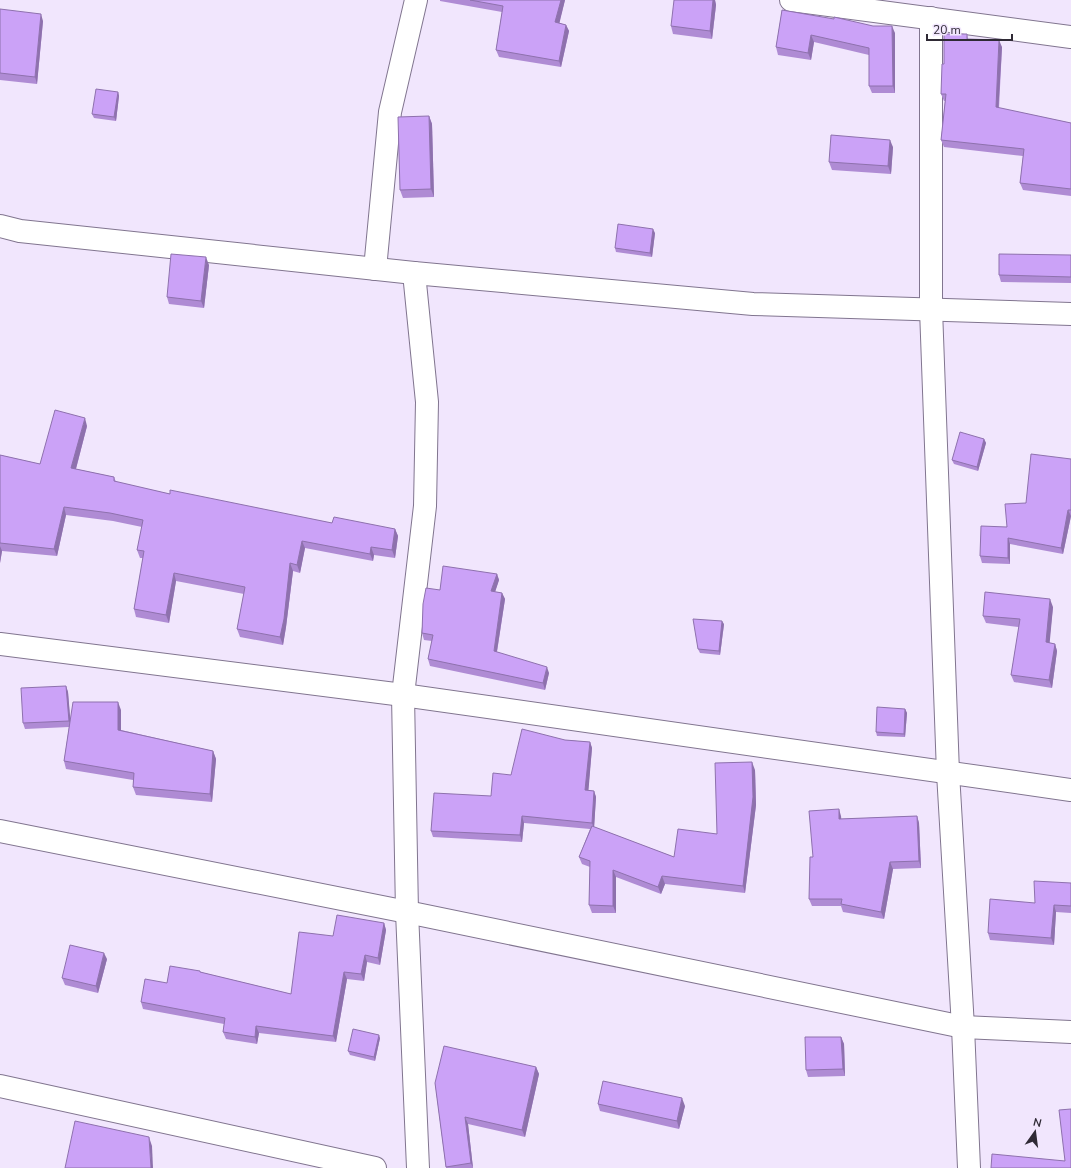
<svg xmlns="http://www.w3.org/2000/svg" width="1071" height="1168" viewBox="0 0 1071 1168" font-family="'Nunito Sans',sans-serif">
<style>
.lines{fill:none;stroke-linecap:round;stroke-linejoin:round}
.minor-casing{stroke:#81758f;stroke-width:24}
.minor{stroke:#fff;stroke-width:22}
.wall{fill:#af8bd4}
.shaded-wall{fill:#8e71ad}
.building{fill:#cba2f7;stroke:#8e71ad}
</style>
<rect width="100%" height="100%" fill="#f1e6fd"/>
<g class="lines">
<!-- minor casing -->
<g class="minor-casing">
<g id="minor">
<path d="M791,0L1071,37"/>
<path d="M931,18V309L948,773L963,1027L969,1168"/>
<path d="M0,226L20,231L414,273L753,304L1071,314"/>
<path d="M375,269L390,112L416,0"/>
<path d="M414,273L427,402L425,506L403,695L407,912L418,1168"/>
<path d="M0,644L403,695L1071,790"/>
<path d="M0,831L407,912L963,1027L1071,1032"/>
<path d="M0,1086L375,1168"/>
</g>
</g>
<!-- minor -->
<use href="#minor" class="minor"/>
</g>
<!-- wall -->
<g class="wall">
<path d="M440,0H565L559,23L566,25L569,31L561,67L499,57L496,50L502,12L440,1Z"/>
<path d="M713,0H715L716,5L712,39L673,34L671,26Z"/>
<path d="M0,9L43,21L37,84L0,80Z"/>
<path d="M782,10L895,33V93H872L869,86V55L814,42L811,60L778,55L776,47Z"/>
<path d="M967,34L968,39L1002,47L999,108L1071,123V196L1023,190L1020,183L1023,156L944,147L941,140L945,101H944L941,94L944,64Z"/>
<path d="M118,92L119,96L116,121L94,118L92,114Z"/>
<path d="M429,116L432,124L434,197L403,198L400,190Z"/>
<path d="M893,147L891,174L832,170L829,162Z"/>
<path d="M655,233L652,257L616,252L615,248Z"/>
<path d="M1071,255V283L1001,282L999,275Z"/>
<path d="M209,265L204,308L169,304L167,297Z"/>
<path d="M87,426L76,469L114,477L116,482L170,494L332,523L395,529L398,536L395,558L374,555L373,561L305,548L300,573L293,571L286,627L283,645L240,637L237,629L244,594L176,581L169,623L136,617L134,609L143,558H140L137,550L142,527L113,521L66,515L57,556L2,551L0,563V455L40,464Z"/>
<path d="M984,439L986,443L978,471L954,464L952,460Z"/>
<path d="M1071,459V516L1063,554L1010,544V564L982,563L980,556L1007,527L1026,503Z"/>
<path d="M497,574L499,580L495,592L502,593L505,599L497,652L549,673L545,690L430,666L428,659L432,641L424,640L422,633L440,590Z"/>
<path d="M1053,607L1049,643L1055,644L1057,651L1052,688L1014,682L1011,675L1019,627L986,623L983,616Z"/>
<path d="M724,624L720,655L700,653L698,649Z"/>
<path d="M66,686L68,692L70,720L121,710V730L213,751L216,759L212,802L136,795L133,787V780L66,769L64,761L69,727L25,729L23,723Z"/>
<path d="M905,709L907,713L905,737L877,736L876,732Z"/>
<path d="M565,740L590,742L592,748L588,790L594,791L596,797L594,827L674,857L717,834L755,770L756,805L745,893L665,884L661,894L616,877V913H592L589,905L590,867L582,864L579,857L590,829L524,823L522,842L433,837L431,831L491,796L511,775Z"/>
<path d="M841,816V819L917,816L919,823L921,868L893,869L884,919L843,912L841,906H812L809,899L813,857Z"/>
<path d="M1071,883V913L1056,912L1054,945L990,940L988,933L1035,903Z"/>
<path d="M384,923L386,930L380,965L367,962L364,981L347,979L336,1042L259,1033L257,1044L226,1039L223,1032L224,1024L143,1009L141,1002L167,983L200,971V972L291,994L333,936Z"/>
<path d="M107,959L98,993L65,985L62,978Z"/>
<path d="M841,1037L844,1044L845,1076L808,1077L806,1070Z"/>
<path d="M380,1038L375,1061L350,1055L348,1051Z"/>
<path d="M536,1067L539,1074L525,1137L468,1124L473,1168H446L435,1083Z"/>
<path d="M598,1104L685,1106L679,1129L600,1111Z"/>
</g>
<!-- shaded-wall -->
<g class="shaded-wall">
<path d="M561,0H565L558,29L555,22Z"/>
<path d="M713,0H715L716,5L712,39L710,31Z"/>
<path d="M41,14L43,21L37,84L35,77Z"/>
<path d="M566,25L569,31L561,67L559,61Z"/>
<path d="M892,26L895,33V93L893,86Z"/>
<path d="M811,35L814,42L811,60L808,53Z"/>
<path d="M999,40L1002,47L998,114L996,107Z"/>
<path d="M118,92L119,96L116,121L114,117Z"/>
<path d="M429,116L432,124L434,197L431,189Z"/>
<path d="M890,140L893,147L891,174L888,166Z"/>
<path d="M653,229L655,233L652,257L650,253Z"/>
<path d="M206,257L209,265L204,308L201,301Z"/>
<path d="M85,418L87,426L74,476L71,468Z"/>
<path d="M984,439L986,443L978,471L977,467Z"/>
<path d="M64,507L66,515L57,556L54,549Z"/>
<path d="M1068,510L1071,516L1063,554L1061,548Z"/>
<path d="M395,529L398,536L395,558L392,550Z"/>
<path d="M1008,538L1010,544V564L1008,558Z"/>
<path d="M302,541L305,548L300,573L297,565Z"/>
<path d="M0,546L2,551L0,563Z"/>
<path d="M371,547L374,555L373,561L370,554Z"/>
<path d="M290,563L293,571L286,627L283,645L280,637Z"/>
<path d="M174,573L176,581L169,623L166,615Z"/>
<path d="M497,574L499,580L493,598L491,591Z"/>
<path d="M502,593L505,599L496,657L494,651Z"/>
<path d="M1050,599L1053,607L1049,650L1046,642Z"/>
<path d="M722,621L724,624L720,655L719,651Z"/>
<path d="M1055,644L1057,651L1052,688L1049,680Z"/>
<path d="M547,667L549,673L545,690L543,683Z"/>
<path d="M66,686L68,692L71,727L69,721Z"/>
<path d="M118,702L121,710V737L118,730Z"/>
<path d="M905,709L907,713L905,737L904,734Z"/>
<path d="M590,742L592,748L588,796L585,790Z"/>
<path d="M213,751L216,759L212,802L210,794Z"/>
<path d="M752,762L755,770L756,805L745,893L743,886Z"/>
<path d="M594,791L596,797L594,829L592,823Z"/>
<path d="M839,809L841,816L842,826L839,819Z"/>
<path d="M522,816L524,823L522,842L520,835Z"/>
<path d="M917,816L919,823L921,868L919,861Z"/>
<path d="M890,862L893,869L884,919L881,912Z"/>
<path d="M613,870L616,877V913L613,906Z"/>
<path d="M662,876L665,884L661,894L658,887Z"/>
<path d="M1054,905L1056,912L1054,945L1051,938Z"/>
<path d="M384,923L386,930L380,965L378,958Z"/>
<path d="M104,953L107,959L98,993L96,986Z"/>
<path d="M365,955L367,962L364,981L361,974Z"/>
<path d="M344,972L347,979L336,1042L333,1036Z"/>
<path d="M256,1026L259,1033L257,1044L255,1037Z"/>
<path d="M379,1035L380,1038L375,1061L374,1057Z"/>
<path d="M841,1037L844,1044L845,1076L843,1069Z"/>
<path d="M536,1067L539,1074L525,1137L522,1130Z"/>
<path d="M682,1098L685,1106L679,1129L677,1121Z"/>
<path d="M465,1117L468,1124L473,1168L471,1163Z"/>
<path d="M149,1137L152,1146L153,1168H151Z"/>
</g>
<!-- building -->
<g class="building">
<path d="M470,0H561L555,22L566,25L559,61L496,50L503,6Z"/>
<path d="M674,0H713L710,31L671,26Z"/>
<path d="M0,9L41,14L35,77L0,73Z"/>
<path d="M782,10L834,19V17L873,26H892L893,86H869V48L811,35L808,53L776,47Z"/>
<path d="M944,34H967V39L999,40L996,107L1071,123V189L1020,183L1024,149L941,140L946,94H941L942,64H944Z"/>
<path d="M96,89L118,92L114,117L92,114Z"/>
<path d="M429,116L431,189L400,190L398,117Z"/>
<path d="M831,135L890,140L888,166L829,162Z"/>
<path d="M618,224L653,229L650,253L615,248Z"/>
<path d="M171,254L206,257L201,301L167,297Z"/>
<path d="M999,254L1071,255V277L999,275Z"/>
<path d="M55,410L85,418L71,468L114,477V481L170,494V490L332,523L334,517L395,529L392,550L371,547L370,554L302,541L297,565L290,563L284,619L280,637L237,629L245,587L174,573L166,615L134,609L144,551L137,550L143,520L110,513L64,507L54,549L0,543V455L40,464Z"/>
<path d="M960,432L984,439L977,467L952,460Z"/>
<path d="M1031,454L1071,459V510H1068L1061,548L1008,538V558L980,556L981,526L1007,527L1005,504L1026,503Z"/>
<path d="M443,566L497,574L491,591L502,593L494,651L547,667L543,683L428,659L433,635L422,633L423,604L426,588L440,590Z"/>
<path d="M985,592L1050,599L1046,642L1055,644L1049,680L1011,675L1020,619L983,616Z"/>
<path d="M693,619L722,621L719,651L698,649Z"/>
<path d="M66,686L69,721L23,723L21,688Z"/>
<path d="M73,702H118V730L213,751L210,794L133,787L134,773L64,761Z"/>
<path d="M877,707L905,709L904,734L876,732Z"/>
<path d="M522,729L565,740L590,742L585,790L594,791L592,823L522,816L520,835L431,831L434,793L491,796L493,773L511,775Z"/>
<path d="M752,762L753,797L743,886L662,876L658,887L613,870V906L589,905L590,861L579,857L592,826L674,857L678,829L717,834L715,763Z"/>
<path d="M839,809V819L917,816L919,861L890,862L881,912L841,904L842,899H809L810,857H813L809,811Z"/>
<path d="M1034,881L1071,883V906L1054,905L1051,938L988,933L990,899L1035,903Z"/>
<path d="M337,915L384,923L378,958L365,955L361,974L344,972L333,1036L256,1026L255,1037L223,1032L225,1018L141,1002L145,979L167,983L170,966L200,971V972L291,994L299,932L333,936Z"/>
<path d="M70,945L104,953L96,986L62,978Z"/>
<path d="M353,1029L379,1035L374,1057L348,1051Z"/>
<path d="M805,1037H841L843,1069L806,1070Z"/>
<path d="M444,1046L536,1067L522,1130L465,1117L471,1163L446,1167L435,1083Z"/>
<path d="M603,1081L682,1098L677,1121L598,1104Z"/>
<path d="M1071,1109V1168H991L992,1154L1065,1161L1059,1110Z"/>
<path d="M75,1121L149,1137L151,1168H65Z"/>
</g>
<!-- north arrow -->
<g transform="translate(1035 1132) rotate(14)" stroke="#f1e6fd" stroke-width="3" paint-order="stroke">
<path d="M0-3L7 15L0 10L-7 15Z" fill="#2f2a35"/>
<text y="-6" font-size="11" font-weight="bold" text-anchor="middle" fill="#2f2a35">N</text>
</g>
<!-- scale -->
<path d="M927 34v6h85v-6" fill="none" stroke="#2f2a35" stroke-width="2"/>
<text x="933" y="34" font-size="12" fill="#2f2a35" stroke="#f1e6fd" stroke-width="3" paint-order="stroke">20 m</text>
</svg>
